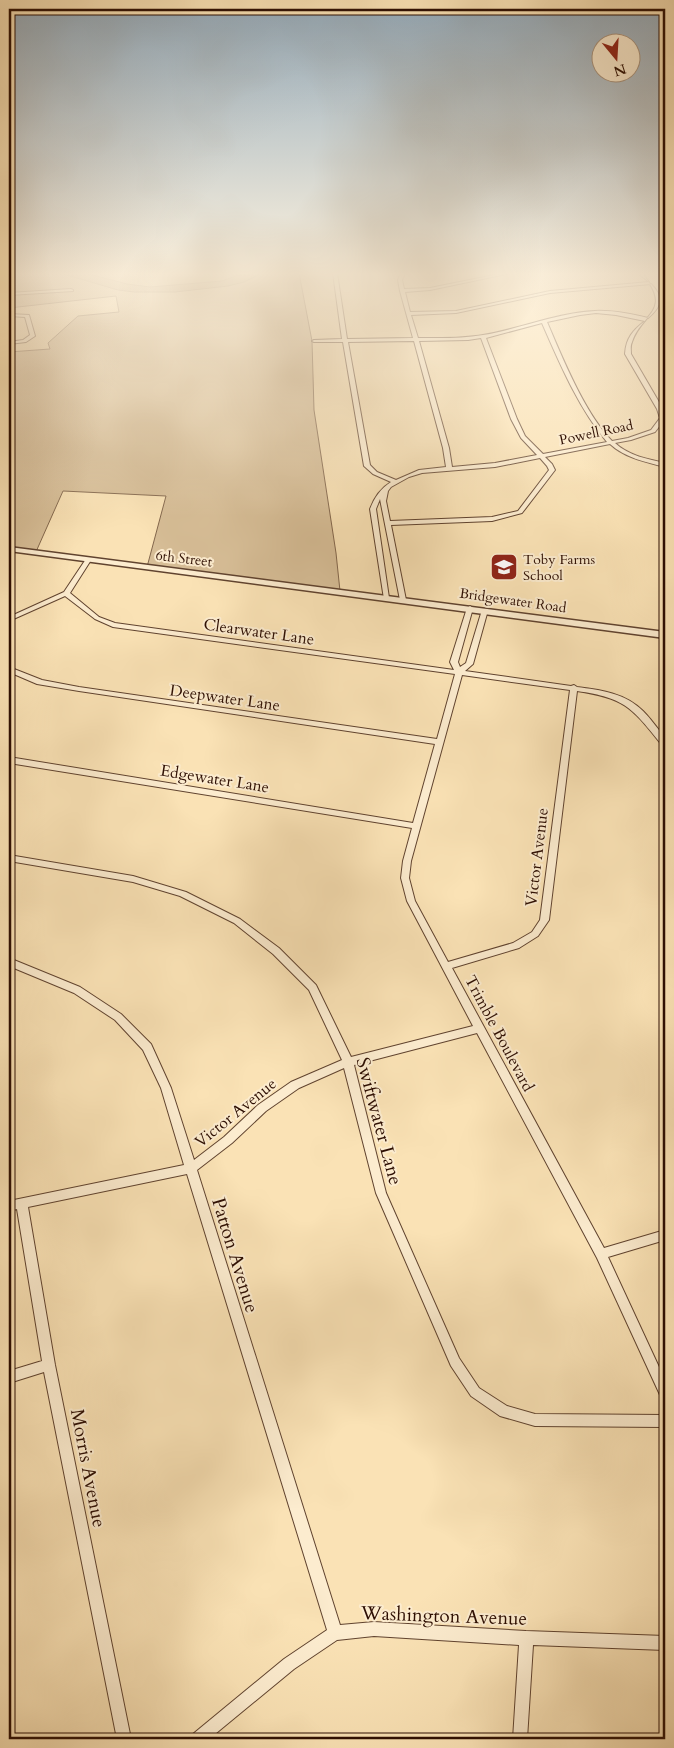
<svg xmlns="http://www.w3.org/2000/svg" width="674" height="1748" viewBox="0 0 674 1748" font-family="Cardo,serif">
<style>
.green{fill:#d7be97;stroke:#82664c}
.water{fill:#b49a78;stroke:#7e6249}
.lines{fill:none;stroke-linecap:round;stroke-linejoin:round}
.minor-casing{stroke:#60432f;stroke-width:2}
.tertiary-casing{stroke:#60432f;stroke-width:3}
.minor{fill:#fceccf;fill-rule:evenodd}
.tertiary{fill:#fceccf;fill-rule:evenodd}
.labels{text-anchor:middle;stroke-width:4;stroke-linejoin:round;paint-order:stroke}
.far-street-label{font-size:14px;fill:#2d0e02;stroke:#fceccf}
.far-poi-label{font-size:14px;fill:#2d0e02;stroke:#fceccf;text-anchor:start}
.street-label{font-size:16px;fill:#2d0e02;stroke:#fceccf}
.near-street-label{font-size:19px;fill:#2d0e02;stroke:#fceccf}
</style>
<rect width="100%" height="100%" fill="#fae2b5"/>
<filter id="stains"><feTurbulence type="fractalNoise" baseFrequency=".004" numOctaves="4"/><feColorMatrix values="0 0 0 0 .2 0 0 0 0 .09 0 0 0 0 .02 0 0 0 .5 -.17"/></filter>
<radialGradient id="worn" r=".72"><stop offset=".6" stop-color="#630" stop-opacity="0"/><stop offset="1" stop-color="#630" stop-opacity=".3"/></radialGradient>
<!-- green -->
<path class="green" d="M9,273H299L312,341L314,410L336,553L340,591L147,567L166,496L63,491L35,554L9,550V352L50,349L48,343L78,316L119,312L116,296L9,308Z"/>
<!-- water -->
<path class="water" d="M60,273H85L127,284L150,287L222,281L244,273H262L244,282L228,286L175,292H134L118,290Z"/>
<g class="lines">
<!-- minor casing -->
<g class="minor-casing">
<g id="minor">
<path d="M333,273H337L347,339L413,338L400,291L398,280L401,273H405L402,280L404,289L430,288L504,273H511L430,290L405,292L410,312L456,311L550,291L649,282L638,273H642C674,312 642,312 632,342C630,346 631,350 631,354L663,409L665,419L655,432L631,440L615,443C629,456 648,459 665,463V467C646,462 625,458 610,444L545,457L552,464L555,470L522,513L492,521L391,525L406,600L403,602L400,600L380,499L376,509L389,598L388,599H384L370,509C374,498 381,488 391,482L373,474L364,466L343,342H314L312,341L314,340L342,339ZM651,284C665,298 661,307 648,318C631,314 612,310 595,311C556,313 520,329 483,335C461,339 439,338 418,338L411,315L456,313L550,293ZM596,313L616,315L645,321C633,330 626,338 625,354L657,409L660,418L651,430L628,438L612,441C585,414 562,357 547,322L580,315ZM542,323C560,364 578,407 607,442L543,454L525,436L517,419L486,338ZM481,338L511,419L521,438L537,455L495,463L452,467L449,448L419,341L468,340ZM414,341L443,448L446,467L419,470L396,480L377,472L370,465L348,342ZM540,458L547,466L549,470L518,511L492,517L390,521L386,501L388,491L391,487L409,477L422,473L495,467Z"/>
<path d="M71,289L73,290V291L9,295V293Z"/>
<path d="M9,314L29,315L35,336L26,342L9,344V342L23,340L30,335L25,317L9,316Z"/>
<path d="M88,558L91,560L70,593L99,617L115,623L454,670L450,662L467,608L470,606L473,608L458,662L460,667L466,663L482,610L483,609H487L488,610L473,664L465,671L571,686L574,685L577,687C601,690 625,693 643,711C651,719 658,729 665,738V746L662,745C632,708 626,698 577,691L549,920L538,936L519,948L452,968L604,1248L665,1230V1240L608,1257L665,1380V1399L661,1397L597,1258L477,1033L354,1065L386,1193L459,1358L479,1388L507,1406L535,1414L665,1415V1427L535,1426L500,1416L471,1396L451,1366L376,1193L344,1068L299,1088L266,1111L232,1143L197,1170L340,1625L374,1622L526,1631L665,1636V1650L533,1645L527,1739H513L519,1645L374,1636L337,1640L294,1669L209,1739H191L193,1734L284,1659L327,1630L187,1174L28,1207L55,1365L131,1739H117L44,1372L9,1383V1371L42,1361L17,1209L9,1211V1201L184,1165L161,1088L143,1050L115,1020L74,993L9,966V958L80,987L121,1014L151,1044L171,1088L194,1160L224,1137L258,1105L291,1082L342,1060L309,990L273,954L234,923L180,896L133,882L9,861V855L133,876L186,892L240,919L279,948L316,985L351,1057L473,1026L407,901L401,878L403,861L412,828L9,763V757L413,823L435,744L79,691L37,684L9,672V667L42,680L79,687L437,739L455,674L113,627L95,619L65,596L9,621V617L64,592L86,559ZM462,675L570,690L540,920L532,932L513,943L448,962L415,901L409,878L411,861Z"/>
</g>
</g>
<!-- tertiary casing -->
<g class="tertiary-casing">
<path id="tertiary" d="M9,547L665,632V638L9,551Z"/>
</g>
<!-- minor -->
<use href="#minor" class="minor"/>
<!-- tertiary -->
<use href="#tertiary" class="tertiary"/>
</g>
<!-- sky -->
<linearGradient id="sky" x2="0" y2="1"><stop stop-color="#93aabb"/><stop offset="0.53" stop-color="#fdf2de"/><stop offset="1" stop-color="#fdf2de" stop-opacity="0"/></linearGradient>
<rect width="674" height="517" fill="url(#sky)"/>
<!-- icons -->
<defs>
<g id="school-square" transform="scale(1.4375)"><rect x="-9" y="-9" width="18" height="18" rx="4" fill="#8f2418" stroke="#fceccf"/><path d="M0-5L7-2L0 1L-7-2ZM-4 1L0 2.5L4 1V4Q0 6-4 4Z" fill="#fff"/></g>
</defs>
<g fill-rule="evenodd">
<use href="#school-square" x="504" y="567"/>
</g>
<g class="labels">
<!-- far-street labels -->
<g class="far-street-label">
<text transform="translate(596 432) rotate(-12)" y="5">Powell Road</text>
<text transform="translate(184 558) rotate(7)" y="5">6th Street</text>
<text transform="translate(513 600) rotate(8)" y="5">Bridgewater Road</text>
</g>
<!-- far-poi labels -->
<g class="far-poi-label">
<text x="523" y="564">Toby Farms<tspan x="523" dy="16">School</tspan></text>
</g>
<!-- street labels -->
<g class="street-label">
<text transform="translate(259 631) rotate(8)" y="6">Clearwater Lane</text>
<text transform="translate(225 697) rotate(8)" y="6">Deepwater Lane</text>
<text transform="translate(215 778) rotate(9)" y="6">Edgewater Lane</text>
<text transform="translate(536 857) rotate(-83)" y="6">Victor Avenue</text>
<text transform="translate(500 1033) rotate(62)" y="6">Trimble Boulevard</text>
<text transform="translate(235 1112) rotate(-39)" y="6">Victor Avenue</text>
</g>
<!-- near-street labels -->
<g class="near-street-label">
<text transform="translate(380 1121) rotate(75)" y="7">Swiftwater Lane</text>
<text transform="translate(236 1255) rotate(73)" y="7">Patton Avenue</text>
<text transform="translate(89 1468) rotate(79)" y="7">Morris Avenue</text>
<text transform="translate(444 1615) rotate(2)" y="7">Washington Avenue</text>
</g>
</g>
<!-- margin -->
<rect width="674" height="1748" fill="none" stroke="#fae2b5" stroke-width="30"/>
<rect x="10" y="10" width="654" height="1728" fill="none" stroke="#2d0e02" stroke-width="2.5"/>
<rect x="15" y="15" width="644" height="1718" fill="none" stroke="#2d0e02"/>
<!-- north arrow -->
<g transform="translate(616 58) rotate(162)"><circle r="24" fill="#fceccf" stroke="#a9937d"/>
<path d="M0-4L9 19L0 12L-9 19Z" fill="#8f2418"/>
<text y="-8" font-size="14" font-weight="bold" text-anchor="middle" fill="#2d0e02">N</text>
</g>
<rect width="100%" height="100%" filter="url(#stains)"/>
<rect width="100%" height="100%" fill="url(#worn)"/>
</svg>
